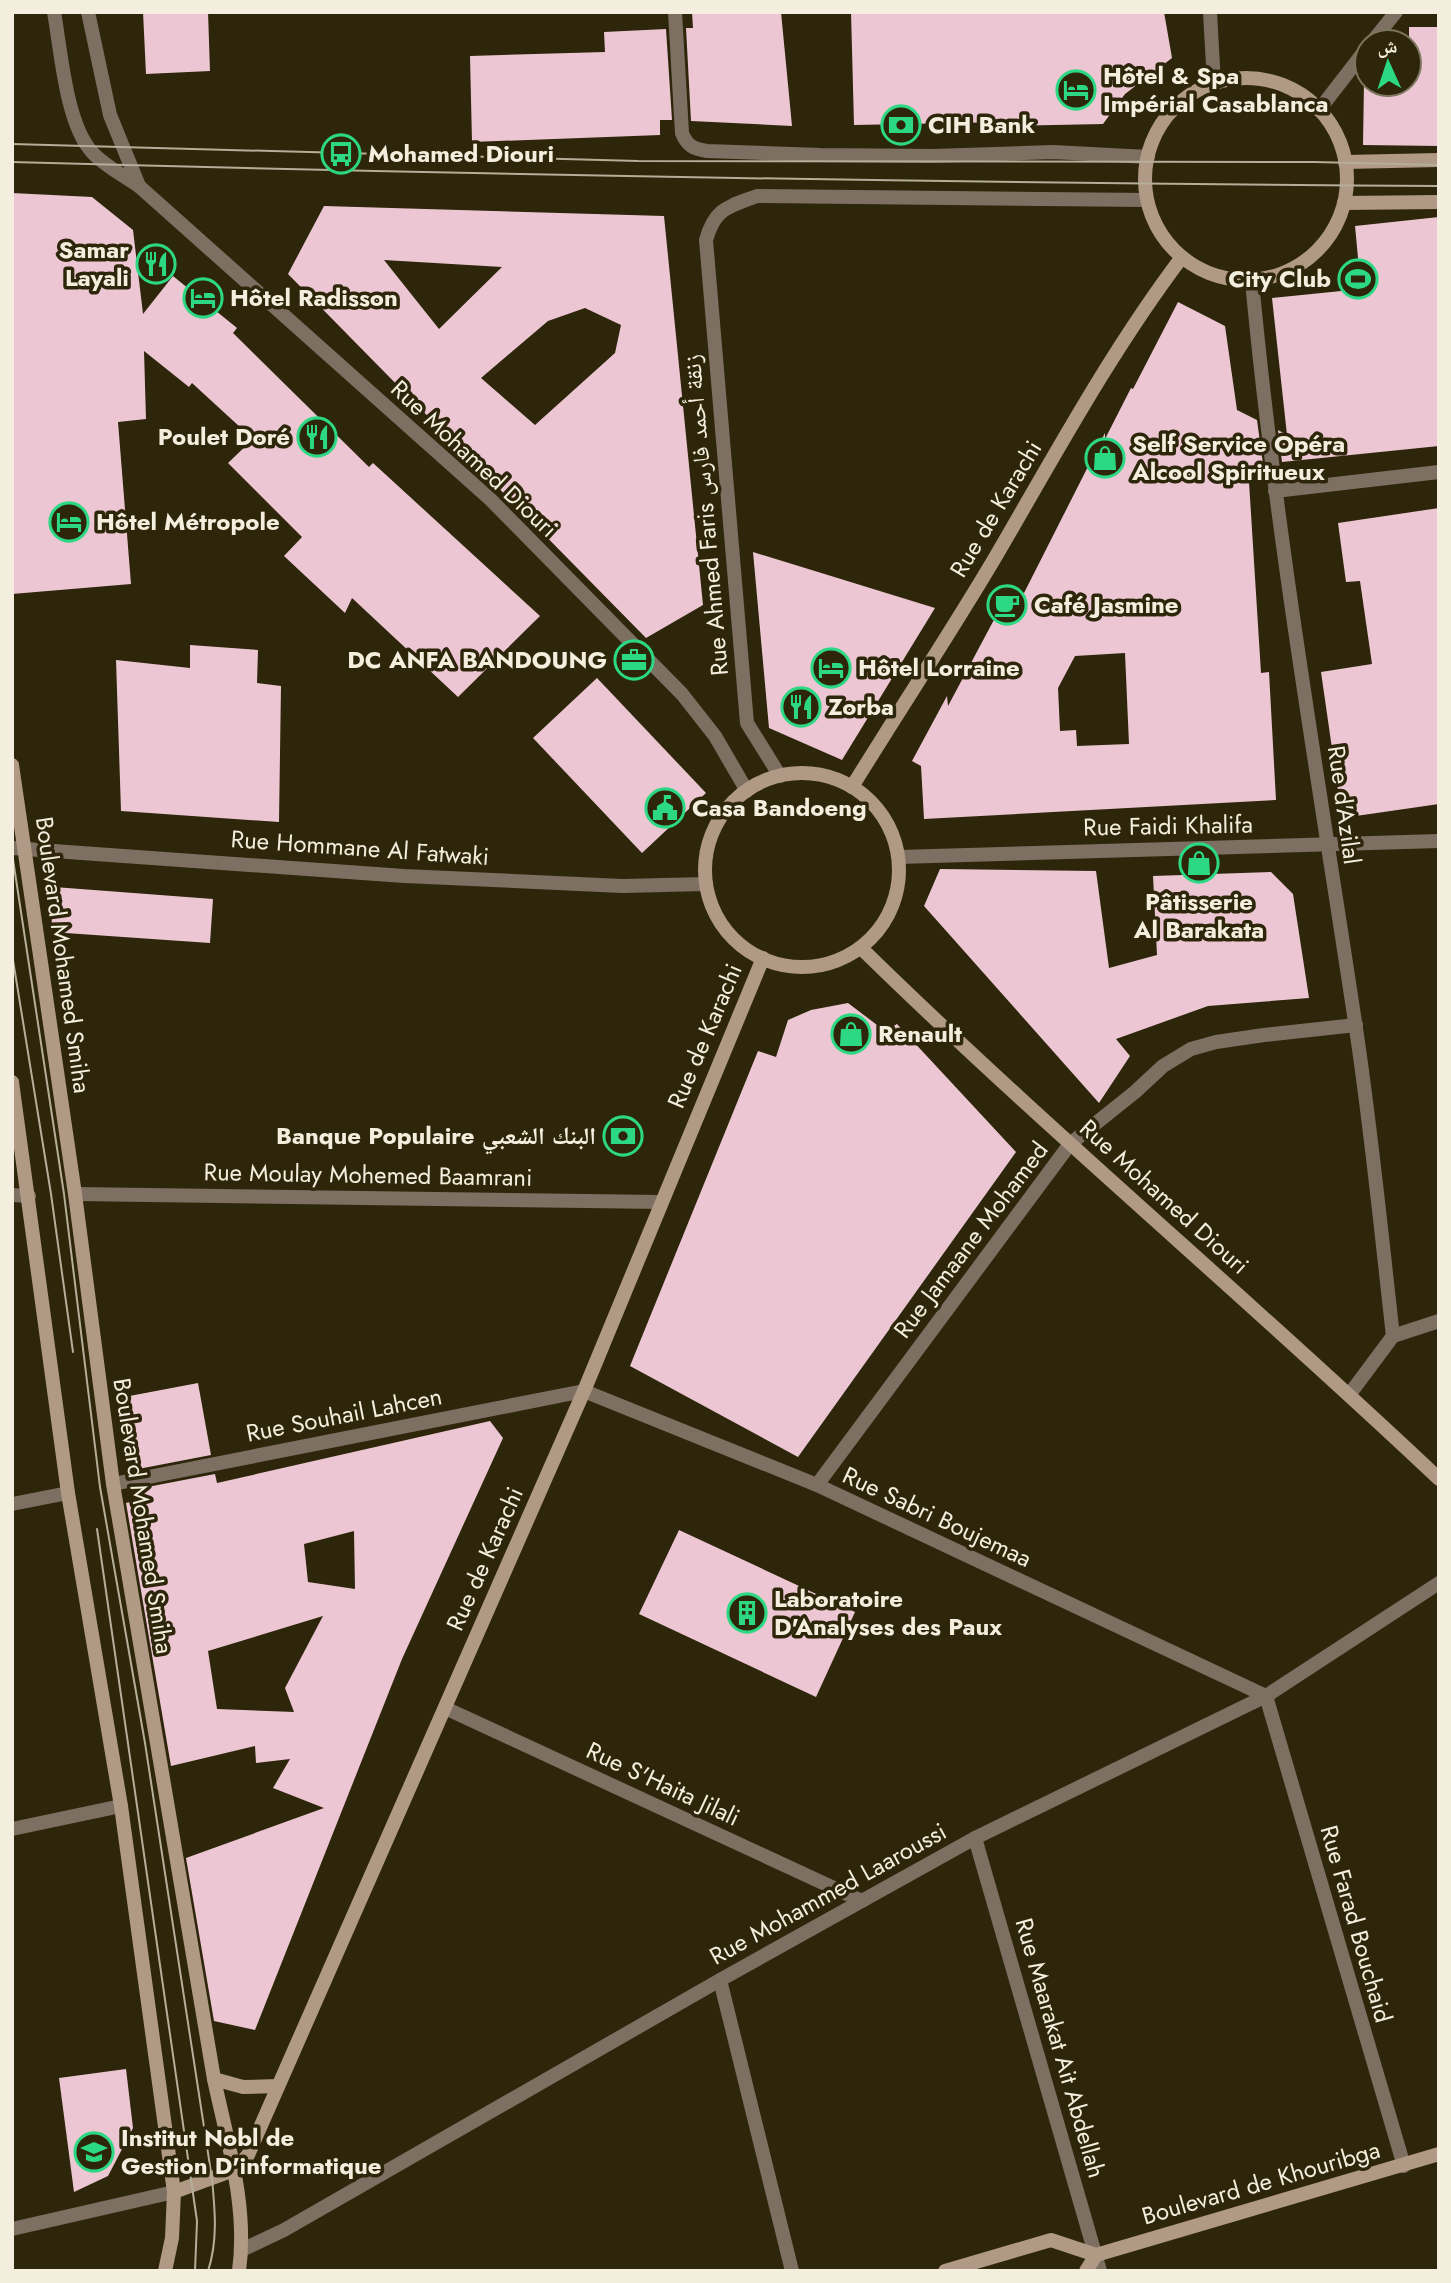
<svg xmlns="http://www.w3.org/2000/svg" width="1451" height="2283" viewBox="0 0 1451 2283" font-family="Jost,'Noto Naskh Arabic',sans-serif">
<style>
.building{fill:#ecc7d3;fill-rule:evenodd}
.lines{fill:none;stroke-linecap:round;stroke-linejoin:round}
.street{stroke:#7e6f63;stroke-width:14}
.secondary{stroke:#b09985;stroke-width:14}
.tram{stroke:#b4ae9a;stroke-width:2}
.labels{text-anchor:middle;stroke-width:7;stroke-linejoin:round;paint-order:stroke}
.poi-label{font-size:24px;font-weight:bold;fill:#f3eedd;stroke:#2e260a;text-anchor:start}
.street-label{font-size:24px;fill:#f3eedd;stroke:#2e260a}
</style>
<rect width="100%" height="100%" fill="#2e260a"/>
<!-- building -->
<g class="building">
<path d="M143,12H208L210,71L146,74Z"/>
<path d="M692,12H781L792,126L691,121L686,28H693Z"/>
<path d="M851,12H1164L1172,58L1125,94L1103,124L1008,126V122L854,125Z"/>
<path d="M1409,27H1439V146L1363,145L1364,82H1367V84H1409Z"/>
<path d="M666,29L672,120H660V135L472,142L470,56L605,52L604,32Z"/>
<path d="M12,193L92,197L133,230L143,314L173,276L237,328L233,333L369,467L373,463L540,616L458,697L352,598L345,613L284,556L302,537L228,463L253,439L192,383L189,387L144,351L146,419L118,422L131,584L12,594Z"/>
<path d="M324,206L664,216L703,605L646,638L288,274ZM384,260L502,267L439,329ZM585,308L621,325L615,353L535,425L481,378L548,321Z"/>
<path d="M1439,217V446L1282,462L1278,430L1287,435L1272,298L1361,289L1355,226Z"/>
<path d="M1178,302L1225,326L1237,410L1257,420L1263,464L1248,466L1261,673L1269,672L1276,800L924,819L921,766L912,761L947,696L948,706L1012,586L1024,593L1105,433V439L1131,388L1133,389ZM1125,653L1129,744L1077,746L1076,730L1060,731L1058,688L1075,656Z"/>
<path d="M1439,508V804L1342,818L1321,672L1372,664L1360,581L1346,582L1338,523Z"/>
<path d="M753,552L935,608L842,760L769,728Z"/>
<path d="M190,645L258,650L257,683L281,686L279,822L121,811L116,660L190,668Z"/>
<path d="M597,678L706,793L642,853L533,738Z"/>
<path d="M940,869L1096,871L1109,968L1157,955L1153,876L1271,872L1293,894L1309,998L1208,1006L1116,1039L1130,1056L1099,1103L924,906Z"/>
<path d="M54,887L213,899L210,943L51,932Z"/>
<path d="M848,1003L885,1031L897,1024L1016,1152L798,1457L630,1366L758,1051L776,1057L788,1020L811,1010Z"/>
<path d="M198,1383L211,1455L133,1470L119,1398Z"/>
<path d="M490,1421L503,1438L402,1659L255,2030L214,2021L186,1858L324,1808L273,1788L290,1759L256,1763L255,1746L171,1766L126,1503L139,1500L137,1489L215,1474L217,1483ZM354,1531L355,1589L308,1582L304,1544ZM323,1616L285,1688L294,1712L217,1709L208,1651Z"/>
<path d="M679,1530L855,1612L816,1697L639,1614Z"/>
<path d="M126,2069L133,2128L108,2176L74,2192L59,2078Z"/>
</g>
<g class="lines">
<!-- street -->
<g class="street">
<path d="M54,12C61,51 66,124 92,152C103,165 126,177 140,187L490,499L682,694L715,736L747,791"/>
<path d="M88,12L110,115L139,186"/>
<path d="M675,12L682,133C687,146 694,149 707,151L820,155L933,156L1053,152L1148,157"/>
<path d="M1210,12L1214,84"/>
<path d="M1372,42L1396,12"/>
<path d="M1319,110L1367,48"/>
<path d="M1252,281C1275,529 1318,776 1355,1022C1371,1126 1381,1231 1393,1336"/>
<path d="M1275,491L1439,472"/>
<path d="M780,776L747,723L706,240C715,208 728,207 757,196L1147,200"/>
<path d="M12,848L404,876L622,886L706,884"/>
<path d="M899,857L1439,841"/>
<path d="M75,1194L661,1202"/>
<path d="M12,1195L29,1196"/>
<path d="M1349,1395L1393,1336L1439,1321"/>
<path d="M113,1484L584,1391L817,1485L1266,1696L1404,2166"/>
<path d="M817,1485L1070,1144L1135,1092L1163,1066L1191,1049L1216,1042L1264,1035L1356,1025"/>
<path d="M12,1504L68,1493"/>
<path d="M445,1708L862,1901"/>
<path d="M12,1829L121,1806"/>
<path d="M975,1838L1100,2271"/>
<path d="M720,1980L792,2271"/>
<path d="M12,2229L174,2192"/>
<path d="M242,2250L284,2230L720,1980L975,1838L1266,1696L1439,1583"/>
</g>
<!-- secondary -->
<g class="secondary">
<circle cx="1246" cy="179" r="101"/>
<path d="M1345,162L1439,160"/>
<path d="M1344,203L1439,202"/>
<path d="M12,765L75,1194L113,1484L214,2079C227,2141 248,2206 239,2271"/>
<circle cx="802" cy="870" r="97"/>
<path d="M852,787C899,710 950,634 996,556C1055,455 1111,351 1182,257"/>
<path d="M861,948C1048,1131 1249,1299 1439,1479"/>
<path d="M12,1082L68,1493L121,1806L174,2192L172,2238L165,2271"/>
<path d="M214,2079L243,2087L278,2086"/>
<path d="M174,2192L234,2170L248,2155L584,1391L763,958"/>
<path d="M945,2271L1051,2240L1096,2255L1439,2154"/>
<path d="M1086,2271L1096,2255"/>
</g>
<!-- tram -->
<g class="tram">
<path d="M12,144L638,161L1314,162L1439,165"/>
<path d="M12,162C488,175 963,183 1439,186"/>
<path d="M12,853L64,1194L100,1487L145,1743L212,2179C215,2210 218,2241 208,2271"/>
<path d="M12,954L51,1194L73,1352"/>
<path d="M97,1529L197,2221L195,2271"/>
</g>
</g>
<!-- icons -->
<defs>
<g id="hotel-ring" transform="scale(2.0125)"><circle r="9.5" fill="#2e260a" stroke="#2cd884" stroke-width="1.5"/><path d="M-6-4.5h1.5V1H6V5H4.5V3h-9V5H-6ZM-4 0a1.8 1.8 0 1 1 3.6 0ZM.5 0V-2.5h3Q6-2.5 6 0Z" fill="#2cd884"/></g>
<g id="bank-ring" transform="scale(2.0125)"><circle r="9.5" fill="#2e260a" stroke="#2cd884" stroke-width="1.5"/><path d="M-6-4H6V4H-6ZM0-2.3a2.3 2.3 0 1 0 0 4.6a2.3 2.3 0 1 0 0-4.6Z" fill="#2cd884"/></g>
<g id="bus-ring" transform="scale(2.0125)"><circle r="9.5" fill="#2e260a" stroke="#2cd884" stroke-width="1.5"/><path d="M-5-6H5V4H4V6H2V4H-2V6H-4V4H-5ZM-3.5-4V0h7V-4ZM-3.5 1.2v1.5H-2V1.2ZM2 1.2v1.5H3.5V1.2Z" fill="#2cd884"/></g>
<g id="restaurant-ring" transform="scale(2.0125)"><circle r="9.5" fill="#2e260a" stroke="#2cd884" stroke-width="1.5"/><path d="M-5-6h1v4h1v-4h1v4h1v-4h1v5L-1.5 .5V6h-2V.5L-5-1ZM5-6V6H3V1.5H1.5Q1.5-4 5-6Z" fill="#2cd884"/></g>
<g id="stadium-ring" transform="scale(2.0125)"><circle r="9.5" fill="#2e260a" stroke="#2cd884" stroke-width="1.5"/><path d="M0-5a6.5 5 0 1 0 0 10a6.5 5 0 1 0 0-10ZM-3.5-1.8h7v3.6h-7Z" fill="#2cd884"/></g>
<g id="shop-ring" transform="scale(2.0125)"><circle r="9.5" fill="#2e260a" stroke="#2cd884" stroke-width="1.5"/><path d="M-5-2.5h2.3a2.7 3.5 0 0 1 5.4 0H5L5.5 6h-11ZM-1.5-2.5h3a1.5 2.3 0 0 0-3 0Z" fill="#2cd884"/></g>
<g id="cafe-ring" transform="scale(2.0125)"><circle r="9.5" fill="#2e260a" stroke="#2cd884" stroke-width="1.5"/><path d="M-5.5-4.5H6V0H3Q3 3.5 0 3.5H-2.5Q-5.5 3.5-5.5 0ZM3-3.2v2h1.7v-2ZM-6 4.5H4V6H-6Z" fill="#2cd884"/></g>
<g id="office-ring" transform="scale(2.0125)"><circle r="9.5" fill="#2e260a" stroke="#2cd884" stroke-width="1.5"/><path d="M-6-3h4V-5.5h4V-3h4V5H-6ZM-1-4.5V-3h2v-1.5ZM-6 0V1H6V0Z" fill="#2cd884"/></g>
<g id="civic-ring" transform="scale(2.0125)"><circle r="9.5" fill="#2e260a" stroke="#2cd884" stroke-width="1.5"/><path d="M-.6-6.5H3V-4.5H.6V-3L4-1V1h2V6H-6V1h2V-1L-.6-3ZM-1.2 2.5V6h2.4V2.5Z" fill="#2cd884"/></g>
<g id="building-ring" transform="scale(2.0125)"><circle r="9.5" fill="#2e260a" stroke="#2cd884" stroke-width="1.5"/><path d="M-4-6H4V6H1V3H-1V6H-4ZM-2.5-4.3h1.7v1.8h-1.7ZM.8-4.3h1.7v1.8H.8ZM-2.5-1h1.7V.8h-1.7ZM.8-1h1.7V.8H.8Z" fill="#2cd884"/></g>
<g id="school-ring" transform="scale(2.0125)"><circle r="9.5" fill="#2e260a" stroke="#2cd884" stroke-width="1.5"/><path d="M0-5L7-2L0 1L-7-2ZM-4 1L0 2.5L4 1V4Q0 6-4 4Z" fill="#2cd884"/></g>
</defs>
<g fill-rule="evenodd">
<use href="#hotel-ring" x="1076" y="90"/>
<use href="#bank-ring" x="901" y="125"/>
<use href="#bus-ring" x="341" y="154"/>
<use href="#restaurant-ring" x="156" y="264"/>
<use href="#stadium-ring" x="1358" y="279"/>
<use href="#hotel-ring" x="203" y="298"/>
<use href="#restaurant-ring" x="317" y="437"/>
<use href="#shop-ring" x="1105" y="458"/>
<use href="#hotel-ring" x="69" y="522"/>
<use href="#cafe-ring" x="1007" y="605"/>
<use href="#office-ring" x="634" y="660"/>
<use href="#hotel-ring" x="831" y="668"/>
<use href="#restaurant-ring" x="801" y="707"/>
<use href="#civic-ring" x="665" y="808"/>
<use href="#shop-ring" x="1199" y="863"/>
<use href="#shop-ring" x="851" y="1034"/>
<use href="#bank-ring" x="623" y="1136"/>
<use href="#building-ring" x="747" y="1613"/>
<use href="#school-ring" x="94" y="2152"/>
</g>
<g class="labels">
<!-- poi labels -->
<g class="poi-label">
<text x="1103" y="84">Hôtel &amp; Spa<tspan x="1103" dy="28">Impérial Casablanca</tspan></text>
<text x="928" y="133">CIH Bank</text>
<text x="368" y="162">Mohamed Diouri</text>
<text x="129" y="258" text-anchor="end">Samar<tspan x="129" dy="28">Layali</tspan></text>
<text x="1331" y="287" text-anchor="end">City Club</text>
<text x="230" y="306">Hôtel Radisson</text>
<text x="290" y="445" text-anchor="end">Poulet Doré</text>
<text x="1132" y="452">Self Service Opéra<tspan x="1132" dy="28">Alcool Spiritueux</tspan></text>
<text x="96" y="530">Hôtel Métropole</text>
<text x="1034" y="613">Café Jasmine</text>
<text x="607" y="668" text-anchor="end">DC ANFA BANDOUNG</text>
<text x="858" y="676">Hôtel Lorraine</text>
<text x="828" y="715">Zorba</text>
<text x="692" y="816">Casa Bandoeng</text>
<text x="1199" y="910" text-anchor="middle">Pâtisserie<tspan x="1199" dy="28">Al Barakata</tspan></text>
<text x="878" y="1042">Renault</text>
<text x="596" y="1144" text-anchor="end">Banque Populaire البنك الشعبي</text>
<text x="774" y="1607">Laboratoire<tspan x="774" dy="28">D'Analyses des Paux</tspan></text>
<text x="121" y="2146">Institut Nobl de<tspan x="121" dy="28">Gestion D'informatique</tspan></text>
</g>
<!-- street labels -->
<g class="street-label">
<text transform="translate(474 459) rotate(43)" y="8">Rue Mohamed Diouri</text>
<text transform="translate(996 509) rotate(-59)" y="8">Rue de Karachi</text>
<text transform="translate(706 515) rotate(-95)" y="8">Rue Ahmed Faris زنقة أحمد فارس</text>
<text transform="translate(1344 805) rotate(82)" y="8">Rue d'Azilal</text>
<text transform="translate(1168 826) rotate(-1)" y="8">Rue Faidi Khalifa</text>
<text transform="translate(360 848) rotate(4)" y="8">Rue Hommane Al Fatwaki</text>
<text transform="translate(63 955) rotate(82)" y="8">Boulevard Mohamed Smiha</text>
<text transform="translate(705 1036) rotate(-67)" y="8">Rue de Karachi</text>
<text transform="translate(368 1175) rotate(1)" y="8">Rue Moulay Mohemed Baamrani</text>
<text transform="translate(1164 1197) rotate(42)" y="8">Rue Mohamed Diouri</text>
<text transform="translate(971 1240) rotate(-53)" y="8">Rue Jamaane Mohamed</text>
<text transform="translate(344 1415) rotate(-11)" y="8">Rue Souhail Lahcen</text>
<text transform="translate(143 1516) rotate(81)" y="8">Boulevard Mohamed Smiha</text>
<text transform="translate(937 1517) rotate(25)" y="8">Rue Sabri Boujemaa</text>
<text transform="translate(485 1559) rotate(-66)" y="8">Rue de Karachi</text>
<text transform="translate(663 1784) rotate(25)" y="8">Rue S'Haita Jilali</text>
<text transform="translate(828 1894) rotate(-29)" y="8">Rue Mohammed Laaroussi</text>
<text transform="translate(1356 1924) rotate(74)" y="8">Rue Farad Bouchaid</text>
<text transform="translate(1060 2048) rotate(74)" y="8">Rue Maarakat Ait Abdellah</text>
<text transform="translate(1261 2183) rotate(-16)" y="8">Boulevard de Khouribga</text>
</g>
</g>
<!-- border -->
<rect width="1451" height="2283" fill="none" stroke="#f3eedd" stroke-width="28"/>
<!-- north arrow -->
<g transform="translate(1388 63) rotate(357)"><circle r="33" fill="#2e260a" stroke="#7d765e" stroke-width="2"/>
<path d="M0-5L12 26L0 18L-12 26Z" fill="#2cd884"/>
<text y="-10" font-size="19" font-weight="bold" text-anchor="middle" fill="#f3eedd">ش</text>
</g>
</svg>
